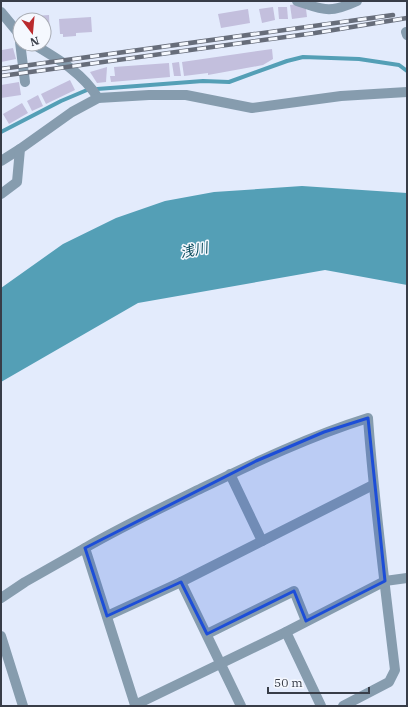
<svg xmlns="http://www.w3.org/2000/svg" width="408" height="707" viewBox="0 0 408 707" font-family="'IBM Plex Serif','Noto Sans JP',serif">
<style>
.water{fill:#549fb6}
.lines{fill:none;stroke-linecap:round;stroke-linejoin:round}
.stream{stroke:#549fb6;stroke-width:4}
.building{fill:#c3bfdd}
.minor{stroke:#869cae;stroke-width:10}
.rail-casing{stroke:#676d7a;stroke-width:4.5}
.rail{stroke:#f5f8fe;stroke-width:3;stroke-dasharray:9;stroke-linecap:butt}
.marked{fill:#1d4ed8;fill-opacity:0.2;stroke:#1d4ed8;stroke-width:3;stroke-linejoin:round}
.labels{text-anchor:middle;stroke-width:3;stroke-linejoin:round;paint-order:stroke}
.water-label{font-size:14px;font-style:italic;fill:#0c4e5f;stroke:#f5f8fe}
</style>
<rect width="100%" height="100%" fill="#e3ebfc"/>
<!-- water -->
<path class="water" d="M302,186L407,193V285L325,270L138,303L1,382V288L63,244L116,218L165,201L214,192Z"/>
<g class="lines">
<!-- stream -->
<g class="stream">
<path d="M97,89L203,81L229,82L287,61L303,57L359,59L399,65L407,71"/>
<path d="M1,132L61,101L87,90"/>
</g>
</g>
<!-- building -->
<g class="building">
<path d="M299,4L306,9L307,17L292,19L290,5Z"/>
<path d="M273,7L275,20L262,23L259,9Z"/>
<path d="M278,7H287L288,19H279Z"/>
<path d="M248,9L250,23L221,28L218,14Z"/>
<path d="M49,15L50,37H44V20H20V17Z"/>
<path d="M91,17L92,32L76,33V36L63,37V34H60L59,19Z"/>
<path d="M13,48L16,59L1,62L2,50Z"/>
<path d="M272,49L273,59L263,65L208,75V73L184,76L182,62Z"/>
<path d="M179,62L181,76H174L172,63Z"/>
<path d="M169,63L170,77L111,82L110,76H115L114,67Z"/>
<path d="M107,67L106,82L97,83L90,72Z"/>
<path d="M70,80L75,90L46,104L41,94Z"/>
<path d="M19,82L21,95L1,98V85Z"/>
<path d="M38,95L43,106L32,111L27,101Z"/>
<path d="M22,103L28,113L9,124L3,114Z"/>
</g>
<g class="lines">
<!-- minor -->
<g class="minor">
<path d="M297,1C324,10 329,14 357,1"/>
<path d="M1,12L20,35"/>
<path d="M406,32L407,35"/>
<path d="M20,42L25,82"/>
<path d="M33,44C58,59 83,73 98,98"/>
<path d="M1,161L20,149"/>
<path d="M1,194L17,182L20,149L72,112L98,98L149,95H186L252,108L341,96L407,92"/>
<path d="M230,474L262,541"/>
<path d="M85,548C123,526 163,507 202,488C256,462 310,436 368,418C374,502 385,586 395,670L389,682L343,706"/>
<path d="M181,582L241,706"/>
<path d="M1,598L25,582L85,548L135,705L286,632L385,581L407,578"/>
<path d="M107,616L181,582L373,485"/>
<path d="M286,632L321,706"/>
<path d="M207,634L294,591L306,621"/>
<path d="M1,636L23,706"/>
</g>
<!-- rail casing -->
<g class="rail-casing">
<g id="rail">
<path d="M1,69L393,15"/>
<path d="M1,76L315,33L407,18"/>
</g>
</g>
<!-- rail -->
<use href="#rail" class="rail"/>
</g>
<!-- marked area -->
<path class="marked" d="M368,418L385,581L306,621L294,591L207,634L181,582L107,616L85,548L256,461L324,432Z"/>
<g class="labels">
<!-- water labels -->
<g class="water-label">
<text transform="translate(194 250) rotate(-12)" y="5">浅川</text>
</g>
</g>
<!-- border -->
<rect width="408" height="707" fill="none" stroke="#383d48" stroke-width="4"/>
<!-- north arrow -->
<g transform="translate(32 32) rotate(164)"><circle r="19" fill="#f5f8fe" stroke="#a9adb5"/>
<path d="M0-3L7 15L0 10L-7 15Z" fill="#ba2a2d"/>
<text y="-6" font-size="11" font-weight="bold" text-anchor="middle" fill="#383d48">N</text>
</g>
<!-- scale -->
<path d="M268 687v6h101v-6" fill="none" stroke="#383d48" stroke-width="2"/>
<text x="274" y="687" font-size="12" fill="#383d48" stroke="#f5f8fe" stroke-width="3" paint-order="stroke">50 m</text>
</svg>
